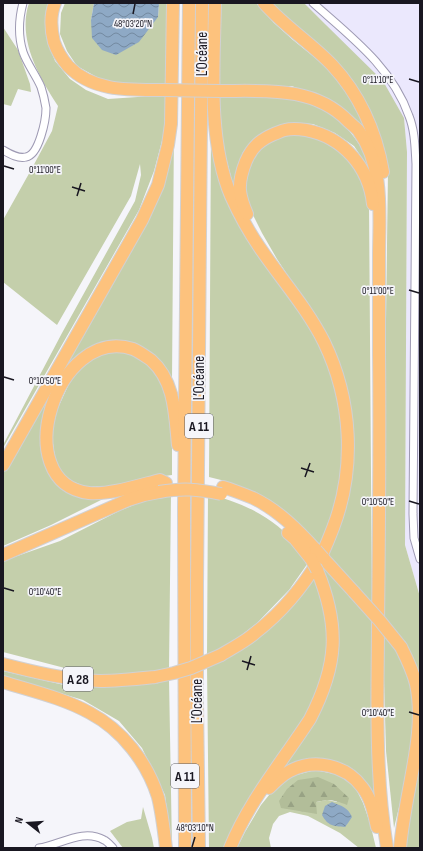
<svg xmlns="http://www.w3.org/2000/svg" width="423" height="851" viewBox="0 0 423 851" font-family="'Sofia Sans Condensed',sans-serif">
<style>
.built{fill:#ebe8fd}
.grass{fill:#c4cfab;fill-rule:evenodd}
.forest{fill:url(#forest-firs)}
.water{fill:url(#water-waves)}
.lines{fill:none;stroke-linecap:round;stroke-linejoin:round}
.minor-casing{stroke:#9e9ab3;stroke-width:9}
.motorway-casing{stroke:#d1d1d3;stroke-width:14}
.minor{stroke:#fff;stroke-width:7}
.motorway{stroke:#fdc27d;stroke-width:12}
.motorway-bridge-casing{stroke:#d1d1d3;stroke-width:14;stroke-linecap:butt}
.motorway-bridge{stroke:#fdc27d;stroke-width:12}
.ticks{fill:none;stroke:#191721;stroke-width:1.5}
.labels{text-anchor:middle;stroke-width:3.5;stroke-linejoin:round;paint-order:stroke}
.shield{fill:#f5f5fa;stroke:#5b5a62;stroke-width:1}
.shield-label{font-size:14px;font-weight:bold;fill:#191721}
.street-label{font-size:15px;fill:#191721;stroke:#f5f5fa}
.ticks-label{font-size:10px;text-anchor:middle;fill:#191721;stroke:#f5f5fa;stroke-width:3.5;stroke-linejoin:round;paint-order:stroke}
</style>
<defs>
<pattern id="forest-firs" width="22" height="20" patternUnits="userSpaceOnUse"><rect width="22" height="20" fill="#b2bd99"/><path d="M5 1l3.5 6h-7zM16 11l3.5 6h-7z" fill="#98a284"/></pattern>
<pattern id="water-waves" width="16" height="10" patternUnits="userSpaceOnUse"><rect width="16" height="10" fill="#8ea9c5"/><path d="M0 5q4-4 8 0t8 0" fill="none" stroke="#7389a0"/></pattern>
</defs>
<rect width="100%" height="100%" fill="#f5f5fa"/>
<!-- built -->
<path class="built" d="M304,3H420V597L405,545L407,152L404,118L325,24Z"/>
<!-- grass -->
<g class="grass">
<path d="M29,3H49L46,26L48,43L55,61L70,79L86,90L108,99L167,95V122L154,171L139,210L3,448V445L62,333L135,201L141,175L140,164L131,196L57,325L3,282V220L31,170L52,131L58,106C39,77 17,39 29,3Z"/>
<path d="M65,3H94L91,20L158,17L159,3H169V86L127,84L102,80L77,66L67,51L60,34L61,13Z"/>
<path d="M220,3H256L274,23L293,40L330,70L356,103L373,146L361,125L343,108L292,86H220Z"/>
<path d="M271,3H304L325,24L383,81L404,118L407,152L405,545L420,597V684L382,618L388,171L385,152L374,123Z"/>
<path d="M3,27L18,50L30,84L31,92L18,89L11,106L3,104Z"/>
<path d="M220,96C251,97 292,95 320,107C337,115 358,138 365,155C367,160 369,165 370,170L354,146L335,133L313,124L296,123L273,128L254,139L243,152L238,166L237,200L222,142L219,114Z"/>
<path d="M174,126L172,379L163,366L127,343L113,341L98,344L87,349L78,356L41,436L43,454L51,476L62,488L81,497L105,498L51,525L3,546V472L11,461L144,227Z"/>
<path d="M211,128L214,157L275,272L331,363L345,434L339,500L319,547L242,488L225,481L209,477Z"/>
<path d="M296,133L326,140L354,162L369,203L372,607L325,554L332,541L350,416L308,306L277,259L262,233L250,209L245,185L246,173L257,151L280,135Z"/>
<path d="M115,351L130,353L142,359L150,366L160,380L166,394L170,416L172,436V475L158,477L114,486L86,487L67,479L56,464L51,430L57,410L73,375L84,365L98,356Z"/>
<path d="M171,493L169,670L122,676L88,674L3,652V561L60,541L119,511L159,495Z"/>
<path d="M208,494C242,502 276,518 298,547C302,552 305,558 308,563L289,590L257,623L221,651L207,657Z"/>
<path d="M321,561L372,618L371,705L374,796L325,761L274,778L334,670L318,567Z"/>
<path d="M314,574L321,589L330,639L317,699L228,848H209L207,665L221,659Z"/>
<path d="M383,631L406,664L417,708L408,770L394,828L386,751L384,680Z"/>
<path d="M3,671L64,685L101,686L169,678L172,848L165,795L142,748L119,721L83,700L3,676Z"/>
<path d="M420,759V841L419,848H404Z"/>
<path d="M315,770L339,775L355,787L363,803L370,823L376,848H359L340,833L308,816L290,812L279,816L273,824L269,838L271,848H237L245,832L261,805L274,789L289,777ZM334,784L337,802L327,800L316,802Z"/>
<path d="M143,807L152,838L154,848H123L110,831L127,822L141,819Z"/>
</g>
<!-- forest -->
<path class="forest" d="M318,777L334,784L349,798L347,805C334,800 330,799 316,802L317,814L281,808L279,801L287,789L298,780Z"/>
<!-- water -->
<g class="water">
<path d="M94,3H159L158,17L139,42L116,55L102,50L92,38L91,20Z"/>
<path d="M332,802C341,806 348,807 352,817L348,823L345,827C333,826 328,826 322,815L325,806Z"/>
</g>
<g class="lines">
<!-- minor casing -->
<g class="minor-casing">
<g id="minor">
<path d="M313,3C350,36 392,67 409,116C415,131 415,148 416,164L413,514L414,538L420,559"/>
<path d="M3,150C10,154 18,159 26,157C39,155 46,120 46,108C45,102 43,93 41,87C36,75 27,64 23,52C18,36 19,18 23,3"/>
<path d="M39,848C60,845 83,828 104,840C107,841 110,845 113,848"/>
</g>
</g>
<!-- motorway casing -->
<g class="motorway-casing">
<g id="motorway">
<path d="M55,3C50,15 51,30 54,42C57,51 62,59 68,66C93,92 130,90 163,90"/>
<path d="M215,3C214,64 207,139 231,196C239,214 249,232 260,248C281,279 307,308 324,342C352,400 356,468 333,528C329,538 325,549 320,558C303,587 281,613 255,633C245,642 232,648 221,655"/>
<path d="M264,3C284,26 311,43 332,65C360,95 376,132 383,172"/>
<path d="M220,91C266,91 314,86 348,121C351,124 355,127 358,130C385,167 379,214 379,257C379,289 379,321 379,353C380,444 379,534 378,625C378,673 376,721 379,770C380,796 383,822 387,848"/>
<path d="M247,214C244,207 241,199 240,191C239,180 242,171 246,161C252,147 260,140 274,134C277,133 281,131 285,130C292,128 300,129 306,130C343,137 369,167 373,204"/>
<path d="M3,465L142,220L158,185L168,145L171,124L173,3"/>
<path d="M166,483L160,480C140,485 109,495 89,493C7,483 56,324 133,349C140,352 145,356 151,360C175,381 175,415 178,445"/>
<path d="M223,487C233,490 243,494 253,498C278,510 298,530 316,550"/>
<path d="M288,533L295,539L311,559"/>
<path d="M3,555L128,500L144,495L159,492"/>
<path d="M323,558L354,592"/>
<path d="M3,664C34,672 67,680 100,681C118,681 136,679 155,677"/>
<path d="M3,682C32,691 63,698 90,713C122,730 147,762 158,797C162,813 164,831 166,848"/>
<path d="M269,788C275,782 282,775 290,771C314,758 346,765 362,787C371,798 374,813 377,827"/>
<path d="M185,848L184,509L189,3"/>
<path d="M199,848L197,702V584L202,3"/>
<path d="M230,848C249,801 282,762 310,719C338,665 340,626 317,570"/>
<path d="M400,848C402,826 406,805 410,784C416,752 423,717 416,684C413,671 407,659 401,647"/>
</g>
</g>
<!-- minor -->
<use href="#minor" class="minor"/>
<!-- motorway -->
<use href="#motorway" class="motorway"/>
<!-- motorway-bridge casing -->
<g class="motorway-bridge-casing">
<g id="motorway-bridge">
<path d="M163,90L220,91"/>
<path d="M159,492C183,488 197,489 221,494"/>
<path d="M316,550L323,558"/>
<path d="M311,559L317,570"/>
<path d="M354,592L380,621L401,647"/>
<path d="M155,677L174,673L191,668L221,655"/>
</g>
</g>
<!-- motorway-bridge -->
<use href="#motorway-bridge" class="motorway-bridge"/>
</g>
<!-- ticks -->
<path class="ticks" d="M133,14L135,4M409,79L419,82M4,166L14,169M72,187L85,191M77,196L81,183M409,290L419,293M4,377L14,380M301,468L314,472M305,477L310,463M409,501L419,504M4,588L14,591M242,661L255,665M247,670L251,656M409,712L419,715M192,847L195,837"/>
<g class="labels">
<!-- shield labels -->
<g class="shield">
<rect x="185" y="414" width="28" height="24" rx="3"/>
<rect x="63" y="667" width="30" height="24" rx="3"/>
<rect x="171" y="764" width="28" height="24" rx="3"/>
</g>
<g class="shield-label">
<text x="199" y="431">A 11</text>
<text x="78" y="684">A 28</text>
<text x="185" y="781">A 11</text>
</g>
<!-- street labels -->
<g class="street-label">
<text transform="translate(202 54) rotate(-90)" y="5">L’Océane</text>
<text transform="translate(199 378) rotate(-90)" y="5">L’Océane</text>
<text transform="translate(197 701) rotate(-90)" y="5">L’Océane</text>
</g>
</g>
<g class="ticks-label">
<text x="133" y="27">48°03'20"N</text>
<text x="378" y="83">0°11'10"E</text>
<text x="45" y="173">0°11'00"E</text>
<text x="378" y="294">0°11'00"E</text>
<text x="45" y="384">0°10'50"E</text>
<text x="378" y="505">0°10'50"E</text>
<text x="45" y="595">0°10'40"E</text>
<text x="378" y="716">0°10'40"E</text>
<text x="195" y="831">48°03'10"N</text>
</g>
<!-- border -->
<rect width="423" height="851" fill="none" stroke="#191721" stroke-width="8"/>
<!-- north arrow -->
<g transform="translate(28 823) rotate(287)" stroke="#f5f5fa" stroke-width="3" paint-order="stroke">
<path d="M0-3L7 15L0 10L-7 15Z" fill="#191721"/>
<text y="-6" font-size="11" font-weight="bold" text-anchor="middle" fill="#191721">N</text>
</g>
</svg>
